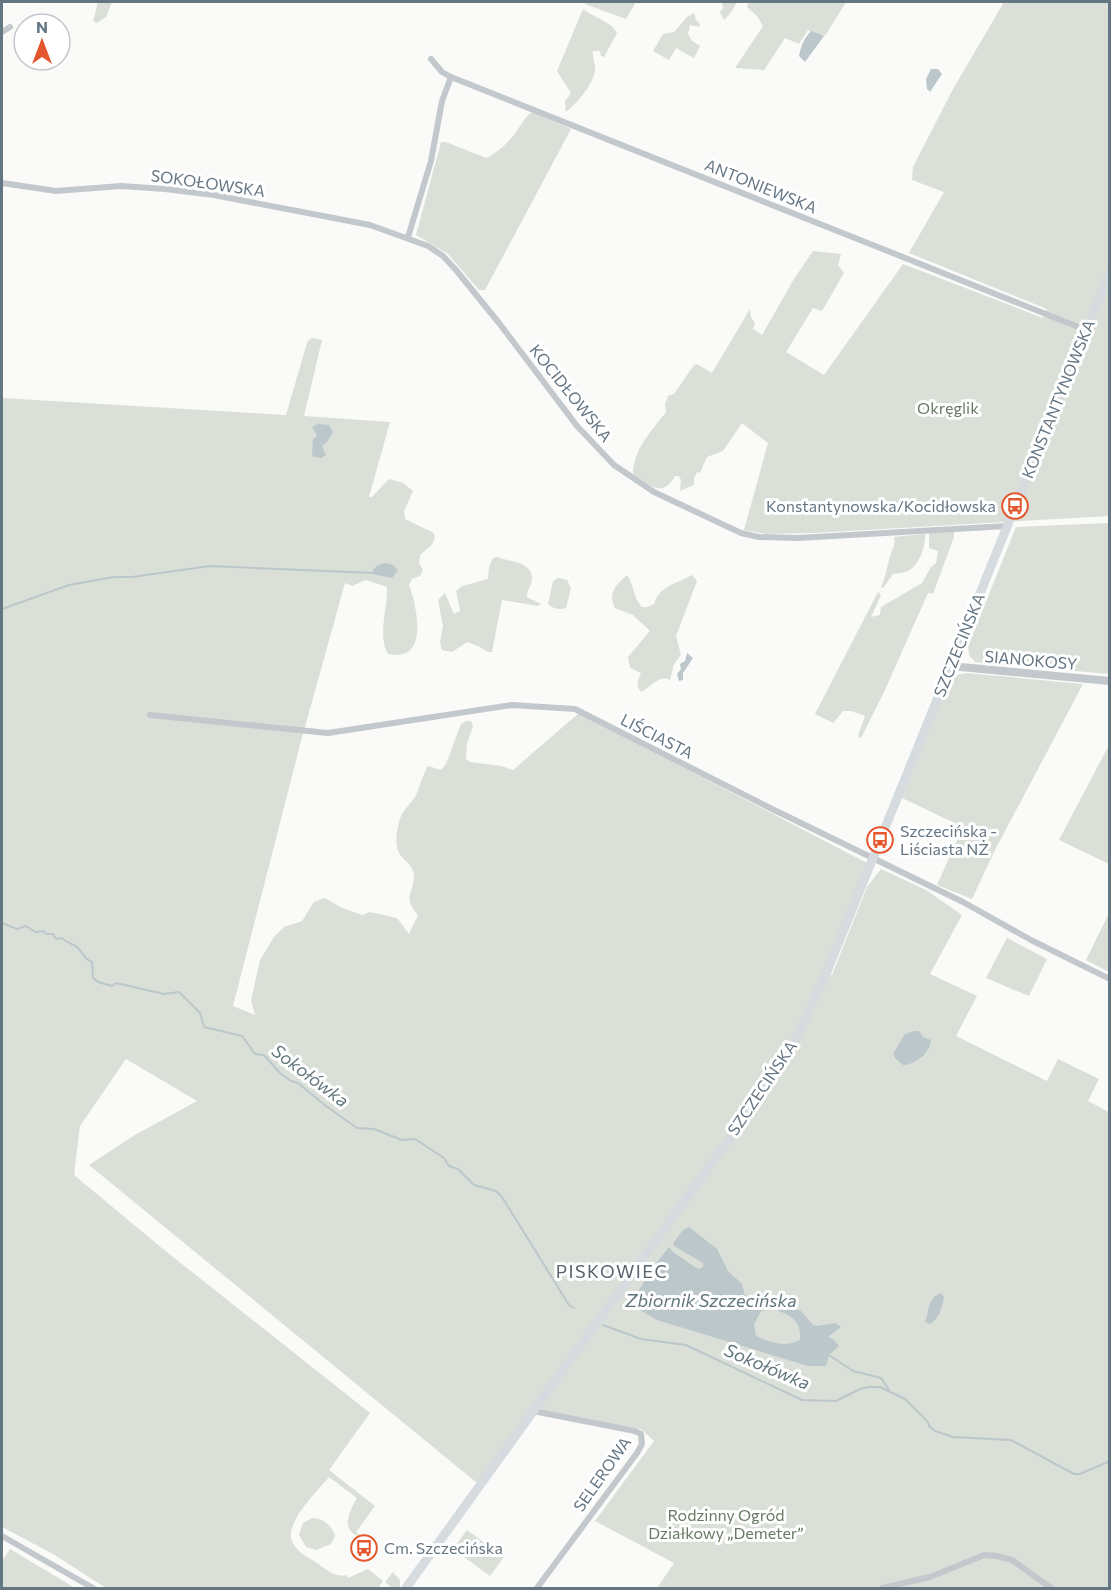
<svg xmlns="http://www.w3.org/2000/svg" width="1111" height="1590" viewBox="0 0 1111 1590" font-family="Commissioner,sans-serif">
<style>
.green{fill:#dadfd7}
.water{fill:#bbc7cb;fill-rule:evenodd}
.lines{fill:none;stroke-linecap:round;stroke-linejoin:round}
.stream{stroke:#bbc7cb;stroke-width:2}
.minor{stroke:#c3c8cc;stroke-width:6}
.tertiary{stroke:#c3c8cc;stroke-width:8}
.secondary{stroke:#d6dbdf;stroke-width:9}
.labels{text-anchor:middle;stroke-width:6;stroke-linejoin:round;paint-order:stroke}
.street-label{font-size:16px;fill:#657683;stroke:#fff}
.park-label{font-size:16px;fill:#687a64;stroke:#fff}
.poi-label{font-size:16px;fill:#657683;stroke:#fff;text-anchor:start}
.water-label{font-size:18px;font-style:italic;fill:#60757c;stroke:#fff}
.neighbourhood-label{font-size:18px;letter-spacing:1.5px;fill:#57646e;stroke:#fff}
</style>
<rect width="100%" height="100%" fill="#fafaf8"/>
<!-- green -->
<g class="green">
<path d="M98,2H112L106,17L97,23L93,21Z"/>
<path d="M586,2H636L626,19L585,4Z"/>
<path d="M722,2H737L730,14L724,20L720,12L723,8Z"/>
<path d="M749,2H846L825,36L815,34L808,30L799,44L785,38L764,70L735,68L763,26L757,16L747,7Z"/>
<path d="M1004,2H1109V516L813,533L767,534L744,530L768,443L742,423L723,451L707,457L700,473L697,472L694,478V485L680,491L681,480L679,476H675C662,499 649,485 633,474C633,450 652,430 666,412L665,405L668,396L674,394L694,365L697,364L712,373L750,309L751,317L755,323L753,329L762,335L794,279L813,251L841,254L838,265L844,273L822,311L813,308L786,352L824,375L903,264L1043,318L1047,309L909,253L944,192L912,180L913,167L952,91Z"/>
<path d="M583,9C593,17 612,22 617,33L604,57L601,56L600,51H593C592,58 596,64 595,70C593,85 577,103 566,112L565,101L571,93L557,71Z"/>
<path d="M694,13L696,20L700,24L699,27L690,25L688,34L692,41L700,46L694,58L676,48L669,60L653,51L663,34L674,32L687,17Z"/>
<path d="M532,112L571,129L485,290H479L448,254L416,235L441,142H446L486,158C496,154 510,141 516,132C522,124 524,118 532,112Z"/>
<path d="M314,338L322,340L304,416L390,422L369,497H372L389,479L403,483L413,491L404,511L405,519L434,533C437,544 427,549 420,555L419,563L423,570L420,576L412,579L409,585C417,607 430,663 388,654C377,635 388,609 387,587L366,580L352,586L345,583L301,741L233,1006L255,1015L251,1000L260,960L274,937L284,927L302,921L314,902L325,898L340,907L362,915L370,912L397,918L409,934L418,915C402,897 413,895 414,876C414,865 404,862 399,853C394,844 397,826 401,816C404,809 411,803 415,797C420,787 422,776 428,766L441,770L446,764L461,724L467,721H471L473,726L467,744L466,759L470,762L501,766L513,770L579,713L867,863L824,971L832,975L867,887L881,869L926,890L962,915L930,974L977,996L956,1036L1047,1081L1058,1059L1099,1079L1088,1101L1109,1112V1588H657L674,1563L595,1521L654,1441L641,1429L531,1409L477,1483L89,1165L135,1135L197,1101L126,1059L80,1126L74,1175L163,1249L370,1413L329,1470L375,1506L356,1532L362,1537C339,1532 349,1512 357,1498L329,1477C317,1492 280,1526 294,1545C299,1553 309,1558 317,1563C326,1569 334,1578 346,1575L348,1578L368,1569L383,1581L378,1588H106L53,1554L2,1527V398L286,415L307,343L310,339Z"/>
<path d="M1109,523V674L975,662L969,655L968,646L1016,527Z"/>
<path d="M954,532V537L933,594L928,593L884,692L861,738L858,736L865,716L851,711H843L833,723L815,714L878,592L881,595L871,617L880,615L881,607L922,583L931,567L936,563L938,551L929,548V533Z"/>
<path d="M925,534C926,546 919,566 908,571C904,573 897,573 893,574L883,588L881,587C886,576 887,567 890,556C892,548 896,546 894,537Z"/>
<path d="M497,557C508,562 532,561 532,578C532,585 527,590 527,597L541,604L538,606L502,600L492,652H488L478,646L467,642L452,652L442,650L440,642L443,626L438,600L445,593L454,614L460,611L456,591L462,586L488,579L489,567L493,558Z"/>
<path d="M627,575C634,584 633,598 642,607H647L654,604C661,584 675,585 692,575L697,581L676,636L681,655L674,664L670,680C659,674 651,687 641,692C636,685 637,681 641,673L630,668L628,657L650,631L633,615L615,608C608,593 615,586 627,575Z"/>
<path d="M558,578L567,580L571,588L566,608C560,610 553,609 548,604L553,581Z"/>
<path d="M967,673L1083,684L995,850L972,899L937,885L963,827L902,798L949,681L956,675Z"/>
<path d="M1109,745V864L1059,840Z"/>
<path d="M1109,913V972L1086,960Z"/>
<path d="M1007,938L1047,959L1029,996L986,978Z"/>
<path d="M312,1518C322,1518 332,1525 335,1536L331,1544L316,1550L306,1547L299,1535L303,1523Z"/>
<path d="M467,1530L504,1557L490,1576L453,1549Z"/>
<path d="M10,1549L75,1588H2V1561Z"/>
<path d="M393,1572L400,1580V1588H392L385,1582Z"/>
</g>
<!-- water -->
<g class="water">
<path d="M811,31L824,36L805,62L799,56C801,46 804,38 811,31Z"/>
<path d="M931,69H938L942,74L930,92L927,89L926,79Z"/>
<path d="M318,424L329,425L333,432L327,442L322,446L326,455L321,458L312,456L313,439L317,436L312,427Z"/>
<path d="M386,563L393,565L398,570L392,578L372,574C373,567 379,564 386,563Z"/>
<path d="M687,653L693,658L683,673V680L679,681L677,674L681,669L680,664L685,661Z"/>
<path d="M914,1031H919L923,1037L931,1040C931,1052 915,1065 903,1065L895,1058L893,1054L905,1034Z"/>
<path d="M689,1227L717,1249L728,1271L742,1284L745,1295L792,1307L801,1311L813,1325L818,1326L835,1323L841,1327L828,1337L833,1339L839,1346L829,1355L826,1366H808L657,1320L638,1309L634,1298L656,1263L669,1247L673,1252L695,1267L699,1269L703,1267V1263L674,1246L673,1243L683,1230ZM772,1308C789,1315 802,1319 800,1340C784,1348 772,1343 756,1336L754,1324L761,1311Z"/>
<path d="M941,1293L944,1297C942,1308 940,1317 930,1324L925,1322C930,1310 927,1298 941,1293Z"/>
</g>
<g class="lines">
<!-- stream -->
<g class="stream">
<path d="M2,609L69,585L114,577H132L210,566L374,573"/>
<path d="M2,923L17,929L26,926L35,932L44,931L46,934H53L56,939L62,938C66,943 73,943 78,948C84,954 84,959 92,962L93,978L98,982L112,986L116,983L164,994L179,992L200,1013L204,1027L242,1036L255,1054L264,1055L280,1073L291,1081L298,1083L326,1106L357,1128L374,1129L402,1140L415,1139L444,1158L449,1166L458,1169L474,1185L496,1191L502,1197L569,1305L574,1308"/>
<path d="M603,1325L641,1339L686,1345L802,1400L836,1401L860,1389L868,1387H880L905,1399L927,1421L930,1427L935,1431L953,1437L1011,1440L1074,1474H1080L1110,1461"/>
<path d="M829,1355L853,1371L881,1378L889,1390"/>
</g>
<!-- minor -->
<g class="minor">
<path d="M2,32L10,27"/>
<path d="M431,59L442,72L451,77L1086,330"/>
<path d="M2,183L56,191L121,186L165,189L214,195L370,225L428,246L443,256L456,270L499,323L577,426L614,465L654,492L741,533L759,537L798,538L1007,526"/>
<path d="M408,237L431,161L442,101L451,77"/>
<path d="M150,715L328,733L512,705L575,709L768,807L963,902L1031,940L1110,979"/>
<path d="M533,1411L635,1431L641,1434L642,1444L637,1453L537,1588"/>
<path d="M2,1536L93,1588"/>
<path d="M882,1588L930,1577L984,1555L997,1556L1012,1560L1051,1588"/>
</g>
<!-- tertiary -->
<path class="tertiary" d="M950,666L1110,681"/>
<!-- secondary -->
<path class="secondary" d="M406,1588L750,1110L795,1040L826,974L1110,272"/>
</g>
<!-- icons -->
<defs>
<g id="bus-ring" transform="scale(1.35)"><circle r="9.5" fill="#fff" stroke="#e4572e" stroke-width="1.5"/><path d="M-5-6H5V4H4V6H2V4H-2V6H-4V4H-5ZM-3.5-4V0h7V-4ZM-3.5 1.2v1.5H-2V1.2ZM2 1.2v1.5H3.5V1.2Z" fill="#e4572e"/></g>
</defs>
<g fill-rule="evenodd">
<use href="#bus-ring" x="1015" y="506"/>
<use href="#bus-ring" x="880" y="840"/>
<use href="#bus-ring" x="364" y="1548"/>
</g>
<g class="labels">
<!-- street labels -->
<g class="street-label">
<text transform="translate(208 183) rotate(8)" y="6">SOKOŁOWSKA</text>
<text transform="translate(761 186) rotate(22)" y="6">ANTONIEWSKA</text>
<text transform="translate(571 393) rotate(51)" y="6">KOCIDŁOWSKA</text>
<text transform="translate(1058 399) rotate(-68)" y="6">KONSTANTYNOWSKA</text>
<text transform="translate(959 645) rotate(-68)" y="6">SZCZECIŃSKA</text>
<text transform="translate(1031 660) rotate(5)" y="6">SIANOKOSY</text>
<text transform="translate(657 736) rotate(27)" y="6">LIŚCIASTA</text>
<text transform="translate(762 1088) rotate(-56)" y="6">SZCZECIŃSKA</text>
<text transform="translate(602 1474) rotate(-55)" y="6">SELEROWA</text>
</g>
<!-- park labels -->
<g class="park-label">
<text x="948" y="414">Okręglik</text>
<text x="726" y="1521">Rodzinny Ogród<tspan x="726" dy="18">Działkowy „Demeter”</tspan></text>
</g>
<!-- poi labels -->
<g class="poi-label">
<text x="996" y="512" text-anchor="end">Konstantynowska/Kocidłowska</text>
<text x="900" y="837">Szczecińska -<tspan x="900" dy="18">Liściasta NŻ</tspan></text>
<text x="384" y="1554">Cm. Szczecińska</text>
</g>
<!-- water labels -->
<g class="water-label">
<text transform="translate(310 1076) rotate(37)" y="6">Sokołówka</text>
<text x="711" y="1307">Zbiornik Szczecińska</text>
<text transform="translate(767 1367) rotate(23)" y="6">Sokołówka</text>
</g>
<!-- neighbourhood labels -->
<g class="neighbourhood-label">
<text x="612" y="1278">PISKOWIEC</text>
</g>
</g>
<!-- border -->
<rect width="1111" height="1590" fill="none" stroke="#657683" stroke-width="6"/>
<!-- north arrow -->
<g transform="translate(42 42)"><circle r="28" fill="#ffffff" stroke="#c1c8cd" stroke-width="1.5"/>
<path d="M0-4.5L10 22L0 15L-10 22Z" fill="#e4572e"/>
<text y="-9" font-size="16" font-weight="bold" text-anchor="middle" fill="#657683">N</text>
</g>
</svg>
